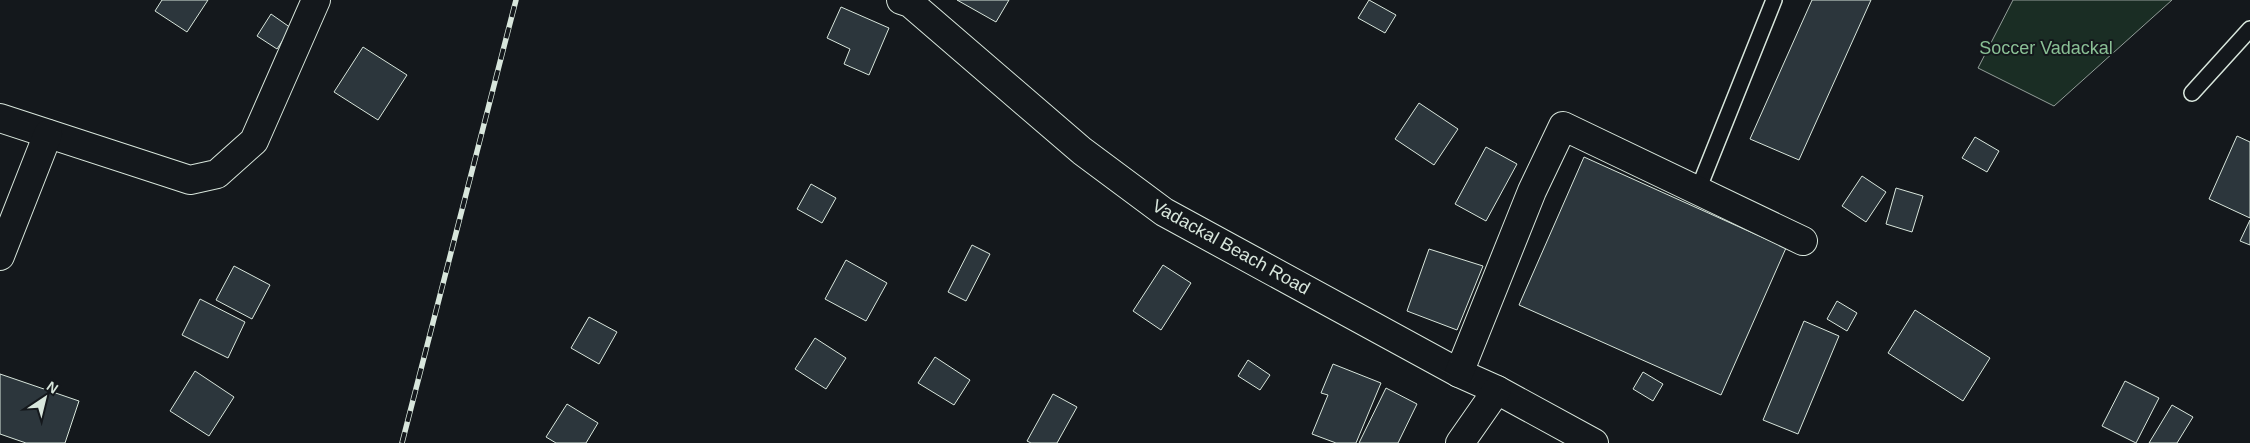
<svg xmlns="http://www.w3.org/2000/svg" width="2250" height="443" viewBox="0 0 2250 443" font-family="Helvetica,sans-serif">
<style>
.green{fill:#1a2d24;stroke:#939e99}
.building{fill:#2c363c;stroke:#d8e6dc}
.lines{fill:none;stroke-linecap:round;stroke-linejoin:round}
.service-casing{stroke:#d8e6dc;stroke-width:18}
.minor-casing{stroke:#d8e6dc;stroke-width:30}
.service{stroke:#14181c;stroke-width:15}
.minor{stroke:#14181c;stroke-width:28}
.rail-casing{stroke:#d8e6dc;stroke-width:5.5}
.rail{stroke:#14181c;stroke-width:4;stroke-dasharray:11;stroke-linecap:butt}
.labels{text-anchor:middle;stroke-width:4;stroke-linejoin:round;paint-order:stroke}
.park-label{font-size:18px;fill:#8ac095;stroke:#14181c}
.street-label{font-size:18px;fill:#d8e6dc;stroke:#14181c}
</style>
<rect width="100%" height="100%" fill="#14181c"/>
<!-- green -->
<path class="green" d="M2013,0H2172L2054,106L1978,68Z"/>
<!-- building -->
<g class="building">
<path d="M162,0H208L187,32L155,11Z"/>
<path d="M957,0H1009L996,22Z"/>
<path d="M1369,0L1396,15L1385,33L1358,18Z"/>
<path d="M1812,0H1871L1799,160L1750,139Z"/>
<path d="M841,7L889,28L869,75L844,64L850,49L827,38Z"/>
<path d="M271,14L291,28L277,49L257,36Z"/>
<path d="M363,47L407,75L378,120L334,92Z"/>
<path d="M1419,103L1458,129L1434,165L1395,139Z"/>
<path d="M2237,136L2250,142V218L2209,199Z"/>
<path d="M1975,137L1999,151L1987,172L1962,158Z"/>
<path d="M1486,147L1517,164L1486,221L1455,204Z"/>
<path d="M1584,157L1786,248L1721,395L1519,305Z"/>
<path d="M1862,176L1886,192L1866,222L1842,206Z"/>
<path d="M811,184L836,198L822,223L797,209Z"/>
<path d="M1896,188L1923,196L1912,232L1886,224Z"/>
<path d="M2250,220V245L2240,241Z"/>
<path d="M972,245L990,254L966,301L948,292Z"/>
<path d="M1429,249L1483,266L1457,330L1407,311Z"/>
<path d="M846,260L887,283L866,321L825,299Z"/>
<path d="M1163,265L1191,283L1161,330L1133,311Z"/>
<path d="M234,266L270,285L252,319L216,300Z"/>
<path d="M200,299L245,322L228,358L182,335Z"/>
<path d="M1837,301L1857,313L1847,331L1827,319Z"/>
<path d="M1915,310L1990,358L1963,401L1888,353Z"/>
<path d="M589,317L617,332L599,364L571,348Z"/>
<path d="M1804,321L1839,336L1798,434L1763,420Z"/>
<path d="M815,338L846,358L826,389L795,369Z"/>
<path d="M935,357L970,380L954,405L918,383Z"/>
<path d="M1248,360L1270,375L1260,390L1238,376Z"/>
<path d="M1333,364L1381,383L1356,443H1336L1312,434L1328,395L1321,393Z"/>
<path d="M195,371L234,397L209,436L170,411Z"/>
<path d="M1643,372L1663,384L1653,401L1633,389Z"/>
<path d="M0,374L79,401L65,443H26L0,434Z"/>
<path d="M2125,381L2159,398L2136,443L2102,426Z"/>
<path d="M1386,388L1417,404L1398,443H1359Z"/>
<path d="M1053,394L1077,407L1057,443H1031L1027,441Z"/>
<path d="M567,404L598,423L586,443H556L546,437Z"/>
<path d="M2172,405L2193,417L2177,443H2149Z"/>
</g>
<g class="lines">
<!-- service casing -->
<g class="service-casing">
<g id="service">
<path d="M2192,93L2250,29"/>
<path d="M1698,190L1774,0"/>
</g>
</g>
<!-- minor casing -->
<g class="minor-casing">
<g id="minor">
<path d="M901,0L910,3L1082,151L1164,212L1459,373L1497,390L1594,443"/>
<path d="M0,118L190,180L217,174L254,141L316,0"/>
<path d="M0,256L48,134"/>
<path d="M1459,373L1532,191L1563,126L1803,241"/>
<path d="M1460,443L1497,390"/>
</g>
</g>
<!-- service -->
<use href="#service" class="service"/>
<!-- minor -->
<use href="#minor" class="minor"/>
<!-- rail casing -->
<g class="rail-casing">
<path id="rail" d="M402,443L516,0"/>
</g>
<!-- rail -->
<use href="#rail" class="rail"/>
</g>
<g class="labels">
<!-- park labels -->
<g class="park-label">
<text x="2046" y="54">Soccer Vadackal</text>
</g>
<!-- street labels -->
<g class="street-label">
<text transform="translate(1231 247) rotate(29)" y="6">Vadackal Beach Road</text>
</g>
</g>
<!-- north arrow -->
<g transform="translate(45 398) rotate(35)" stroke="#14181c" stroke-width="4" paint-order="stroke">
<path d="M0-4L9 19L0 12L-9 19Z" fill="#d8e6dc"/>
<text y="-8" font-size="14" font-weight="bold" text-anchor="middle" fill="#d8e6dc">N</text>
</g>
</svg>
